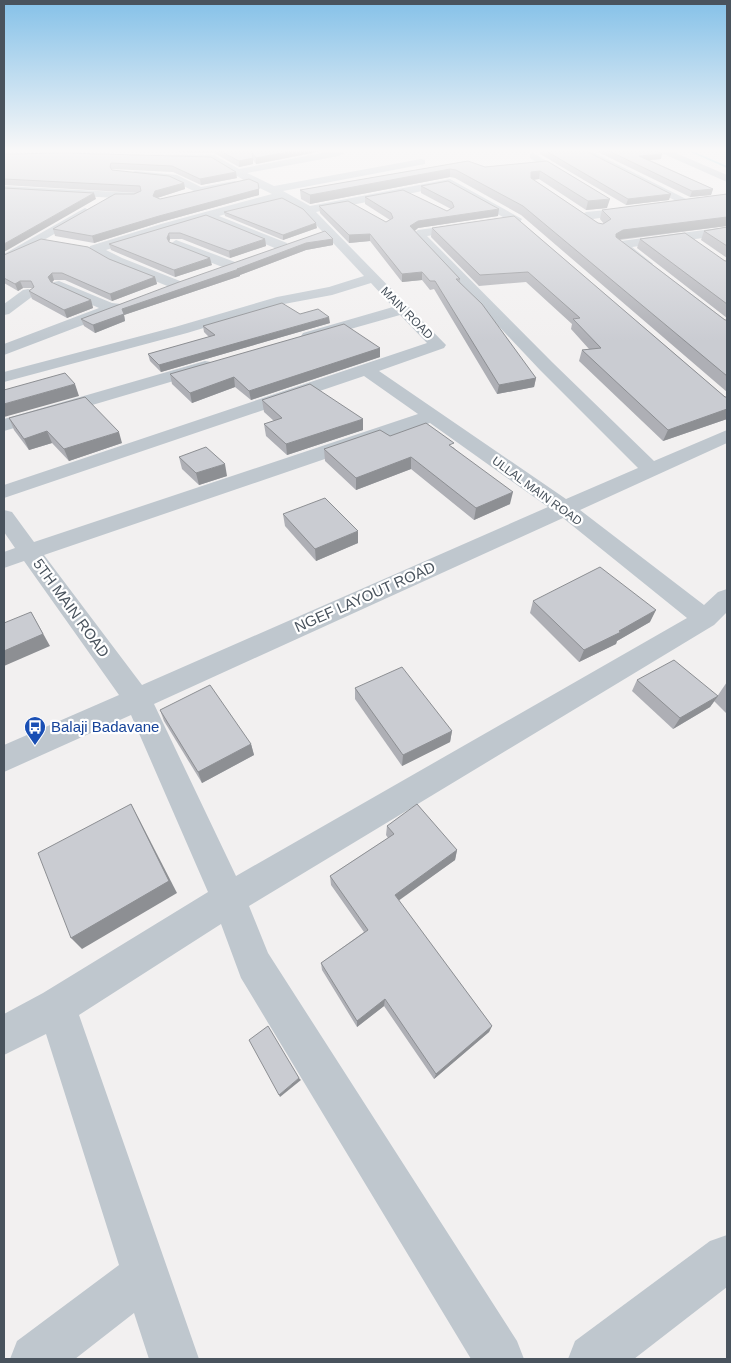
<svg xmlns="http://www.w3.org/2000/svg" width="731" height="1363" viewBox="0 0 731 1363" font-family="Helvetica,sans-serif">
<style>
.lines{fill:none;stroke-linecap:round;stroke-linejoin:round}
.stream{fill:#91d4e8;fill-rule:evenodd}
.minor{fill:#bfc7ce;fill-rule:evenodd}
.wall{fill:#aeafb5}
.shaded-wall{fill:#8d8f93}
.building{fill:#caccd2;stroke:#8d8f93}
.labels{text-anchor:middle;stroke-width:4.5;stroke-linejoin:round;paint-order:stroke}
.far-street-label{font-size:12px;fill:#49535d;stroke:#fff}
.street-label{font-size:15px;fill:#49535d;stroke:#fff}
.transit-label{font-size:15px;fill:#164399;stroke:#fff;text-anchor:start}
</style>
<rect width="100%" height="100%" fill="#f2f0f0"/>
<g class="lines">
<!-- stream -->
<g class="stream">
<path d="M54,151H57L45,161H43Z"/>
<path d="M692,151L727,166V168L688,151Z"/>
</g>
<!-- minor -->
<g class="minor">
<path d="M332,151H343L344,153L339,156L247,173L274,186L421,159L425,160V164L283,191L310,206L450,179L522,219L520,222H512L448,186L316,212L446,345L444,348L379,371L566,499L638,468L540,370L412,234L418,230L468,223L474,227L472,230L427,236L552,362L654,461L727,430V443L580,510L704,605L718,592L727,589V612L714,625L249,906L268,953L517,1341L524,1359H471L241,978L221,924L79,1015L199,1359H149L134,1313L75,1359H10L17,1341L119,1265L46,1034L4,1055V1014L43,993L208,892L131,715L4,772V745L119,695L24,561L4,568V552L15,548L4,532V510L12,512L34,542L418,414L364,376L4,498V485L427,343L400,315L315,339H303L301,336L303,333L393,307L371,283L332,295L284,304L187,333L4,382V372L175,327L277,297L329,287L364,276L304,212L280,199L219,216L287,243L288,246L287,249H277L207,219L106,250L122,258L180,281L182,284L180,287H170L112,264L89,249L90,246L161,224L272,194L247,182L212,161L174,160L169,157L171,155H214L239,169ZM430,423L548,507L142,685L44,555ZM563,518L687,618L236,876L154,704Z"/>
<path d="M578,151H591L694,203L692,205H684Z"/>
<path d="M657,151H671L727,175V182Z"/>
<path d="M533,153L577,179L578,181L573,184L569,183L530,158V154Z"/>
<path d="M135,171L177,175L201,187L235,181L240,184L239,186L200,194L171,180L131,176L130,174Z"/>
<path d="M4,186L136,193L142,196L136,199L4,192Z"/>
<path d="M637,207L641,208L643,210L641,212L586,220L580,216L586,212Z"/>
<path d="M85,208L89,210L91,212L89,214L4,263V254Z"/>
<path d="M727,227V235L632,247L653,264L646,268L641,267L615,245L621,241Z"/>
<path d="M176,240L235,262L237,265L230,269L225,268L171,247L170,244Z"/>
<path d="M59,281L112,303L121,304L123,307L117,312L4,355V344L99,308L54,288L52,285L54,282Z"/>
<path d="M28,289L33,290L35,293L33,296L9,314L4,315V304L23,290Z"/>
<path d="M205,361L211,362L213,366L211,370L4,431V419Z"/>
<path d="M727,1235V1287L634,1359H568L575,1341L710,1241Z"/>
</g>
</g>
<!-- wall -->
<g class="wall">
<path d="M151,151H322L256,164L253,160V164L239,167L214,153Z"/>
<path d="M541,151H586L669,200L626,205L540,154Z"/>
<path d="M596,151H657L661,159L650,160L713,189L711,195L690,197Z"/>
<path d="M4,154L211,157L237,178L201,185L173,172L112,169V170L184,183L185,189L157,198L160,199L259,189V195L161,222L94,243L55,236L53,229L139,193L4,185Z"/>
<path d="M468,161L485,167L547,161L607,208L586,210L539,179L534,180L598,223L603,224H604L600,219L602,210L727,194V226L620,240L725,320H727V392L521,215L455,178L450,177L310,204L301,199L300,190Z"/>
<path d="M421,186L498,216L418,228L415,231L460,279V282L536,378L534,387L497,394L434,289L430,290L422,280L402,282L370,241L349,243L320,213L319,206L386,222L390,220L365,204V197L447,211L451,209L421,193Z"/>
<path d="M224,212L317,228L283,240L225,216Z"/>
<path d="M206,215L265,239L266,246L230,258L182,239H170L169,242L212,265L175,277L111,250L109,244Z"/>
<path d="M514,216L725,397H727V419L663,441L579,361L582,350L589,349L571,329L572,324L526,282L479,286L431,237L432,228Z"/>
<path d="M727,227V258L701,240L704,231Z"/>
<path d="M325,231L333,245L306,250L240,275V276L124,315L125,321L95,333L84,326L81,319Z"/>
<path d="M640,239L727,261V318L637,248Z"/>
<path d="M4,255L109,259L155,277L157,284L112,301L65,280H54L52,283L91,300L93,308L67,318L32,299L29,291L33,288H23L18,291L4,283Z"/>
<path d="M300,314L330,323L161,372L150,361L148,354L209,337L204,332L203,326Z"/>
<path d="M380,348V357L251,400L235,387L192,403L172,384L170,374Z"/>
<path d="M262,400L363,430L287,455L266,436L264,424L274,421L264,412Z"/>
<path d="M9,418L122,443L69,461L52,443L29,450L14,430Z"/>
<path d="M390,436L453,447L510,504L474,520L411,469L356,490L325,461L324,449Z"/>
<path d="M179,457L227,476L199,485L182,469Z"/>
<path d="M283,514L358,543L316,561L285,526Z"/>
<path d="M533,601L650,622L617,641L616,644L579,662L530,613Z"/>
<path d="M637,680L718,696L710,707L673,729L632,691Z"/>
<path d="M727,682V714L714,701Z"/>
<path d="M355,688L452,731L450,742L402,766L355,699Z"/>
<path d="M160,710L251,744L254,755L202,783L164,721Z"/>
<path d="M387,826L457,850L455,860L398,900L492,1026L489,1032L434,1079L384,1006L357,1027L322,970L321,963L364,932L331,885L330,876L388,838L386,835Z"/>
</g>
<!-- shaded-wall -->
<g class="shaded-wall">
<path d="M291,151H322L256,164V158Z"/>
<path d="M662,154L661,159L638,161L639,156Z"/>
<path d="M253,158V164L239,167V161Z"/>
<path d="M450,169V177L310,204V195Z"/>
<path d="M540,171L539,179L529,180L531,172Z"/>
<path d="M236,172L237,178L201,185L200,179Z"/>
<path d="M184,183L185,189L157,198L153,196L155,191Z"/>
<path d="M259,189V195L161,222L94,243L92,236L159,216Z"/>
<path d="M713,189L711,195L690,197L692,191Z"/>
<path d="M94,193L96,199L4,252V244Z"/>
<path d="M671,194L669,200L626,205L628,199Z"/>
<path d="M610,199L607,208L586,210L588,201Z"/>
<path d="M499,209L498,216L418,228L410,234V226L418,221Z"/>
<path d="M727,217V226L621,239L614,243L616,234L623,230Z"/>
<path d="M316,223L317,228L283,240V235Z"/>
<path d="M169,233L170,239L168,245L167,238Z"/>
<path d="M370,234V241L349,243V235Z"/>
<path d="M265,239L266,246L230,258L229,251Z"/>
<path d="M333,239V245L306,250L240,275V276L124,315L125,321L95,333L93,325L122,309L237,269L306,243Z"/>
<path d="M210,258L212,265L175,277L174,270Z"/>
<path d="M422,272V280L402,282V274Z"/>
<path d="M52,273L54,280L50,284L48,277Z"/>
<path d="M155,277L157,284L112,301L110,294Z"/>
<path d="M20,281L23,288L18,291L15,284Z"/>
<path d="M91,300L93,308L67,318L64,310Z"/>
<path d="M329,317L330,323L161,372L159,365Z"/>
<path d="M380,348V357L251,400L249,391Z"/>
<path d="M234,377L235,387L192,403L190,393Z"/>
<path d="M536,378L534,387L497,394L499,385Z"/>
<path d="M75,384L79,396L4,417V404Z"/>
<path d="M727,409V419L663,441L668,430Z"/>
<path d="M363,419V430L287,455L286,444Z"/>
<path d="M47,431L52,443L29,450L24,439Z"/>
<path d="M119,432L122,443L69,461L64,449Z"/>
<path d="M411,457V469L356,490V478Z"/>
<path d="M225,464L227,476L199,485L196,473Z"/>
<path d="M513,492L510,504L474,520L476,508Z"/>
<path d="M358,531V543L316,561L315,549Z"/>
<path d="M656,610L650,622L617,641L616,644L579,662L584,650Z"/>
<path d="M31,612L50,646L4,666V651Z"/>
<path d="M718,696L710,707L673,729L680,718Z"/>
<path d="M452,731L450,742L402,766L403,755Z"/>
<path d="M251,744L254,755L202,783L198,772Z"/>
<path d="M131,804L139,819L177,893L82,949L71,938Z"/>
<path d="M457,850L455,860L394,904L395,895Z"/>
<path d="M385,999L384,1006L357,1027V1021Z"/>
<path d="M492,1026L489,1032L434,1079L436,1074Z"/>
<path d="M299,1078L301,1080L280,1097L279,1095Z"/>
</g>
<!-- building -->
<g class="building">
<path d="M220,151H291L256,158L252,153L253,158L239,161Z"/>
<path d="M546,151H586L671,194L628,199Z"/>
<path d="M609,151H657L662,154L639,156L713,189L692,191Z"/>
<path d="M66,153L211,157L236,172L200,179L172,166L111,163L110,167L112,170L169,176L184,183L155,191L153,196L160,199L249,179L258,183L259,189L159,216L92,236L53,229L115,194H134L141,191L140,186L4,179V154Z"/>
<path d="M468,161L485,167L547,161L610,199L588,201L540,171L531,172V178L598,223L603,224L611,219L602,210L727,194V217L623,230L616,234V237L725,320H727V376L523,206L456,170L450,169L310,195L300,190Z"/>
<path d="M448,181L499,209L418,221L410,226L460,279H456L482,304L536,378L499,385L435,281H430L422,272L402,274L370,234L349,235L319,206L348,201L386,222L393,218L391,213L365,197L403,190L447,211L454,207L452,202L421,186Z"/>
<path d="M4,188L94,193L4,244Z"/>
<path d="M282,198L303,209L316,223L283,235L224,212Z"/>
<path d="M206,215L265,239L229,251L180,233H169L167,238L169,242L210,258L174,270L109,244Z"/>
<path d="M514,216L725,397H727V409L668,430L582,350L601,348L573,319L580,318L528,272L480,275L432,228Z"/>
<path d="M727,227V246L704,231Z"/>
<path d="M325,231L333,239L306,243L237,269H239L122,309L124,314L93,325L81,319L179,282Z"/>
<path d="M685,233L725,261H727V304L640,239Z"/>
<path d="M41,239L88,247L109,259L155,277L110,294L62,273H52L48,277L51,282L91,300L64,310L29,291L34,287L31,281H20L15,284L4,278V255Z"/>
<path d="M282,303L300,314L318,309L329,317L159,365L148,354L215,335L203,326Z"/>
<path d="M344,324L380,348L249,391L234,377L190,393L170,374Z"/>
<path d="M65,373L75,384L4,404V390Z"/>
<path d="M310,384L363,419L286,444L264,424L282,418L262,400Z"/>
<path d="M85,397L119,432L64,449L47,431L24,439L9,418Z"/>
<path d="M426,423L454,443L449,445L513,492L476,508L411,457L356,478L324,449L380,430L390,436Z"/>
<path d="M206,447L225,464L196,473L179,457Z"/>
<path d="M325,498L358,531L315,549L283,514Z"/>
<path d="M600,567L656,610L619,631L621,632L584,650L533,601Z"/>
<path d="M31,612L43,634L4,651V623Z"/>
<path d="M674,660L718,696L680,718L637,680Z"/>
<path d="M402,667L452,731L403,755L355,688Z"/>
<path d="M210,685L251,744L198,772L160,710Z"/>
<path d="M131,804L169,881L71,938L38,853Z"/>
<path d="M417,804L457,850L395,895L492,1026L436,1074L385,999L357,1021L321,963L368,930L330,876L394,834L387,826Z"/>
<path d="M268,1026L299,1078L279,1095L249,1040Z"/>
</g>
<!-- sky -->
<linearGradient id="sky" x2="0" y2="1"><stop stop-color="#85c1e8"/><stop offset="0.44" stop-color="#f9f8f8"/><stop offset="1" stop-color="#f9f8f8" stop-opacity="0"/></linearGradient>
<rect width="731" height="342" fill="url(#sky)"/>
<!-- icons -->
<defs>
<g id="bus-pin" transform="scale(1.125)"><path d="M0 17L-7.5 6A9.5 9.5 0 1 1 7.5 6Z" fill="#1a4fb4" stroke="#fff"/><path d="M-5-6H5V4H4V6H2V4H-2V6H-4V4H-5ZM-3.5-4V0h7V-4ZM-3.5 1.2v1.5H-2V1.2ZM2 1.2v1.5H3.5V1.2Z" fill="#fff"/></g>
</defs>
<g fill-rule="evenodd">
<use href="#bus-pin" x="35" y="727"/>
</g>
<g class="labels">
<!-- far-street labels -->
<g class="far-street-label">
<text transform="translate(407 313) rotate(45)" y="4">MAIN ROAD</text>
<text transform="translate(537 491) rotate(36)" y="4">ULLAL MAIN ROAD</text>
</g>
<!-- street labels -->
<g class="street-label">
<text transform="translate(365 597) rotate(-24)" y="5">NGEF LAYOUT ROAD</text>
<text transform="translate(71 608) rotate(54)" y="5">5TH MAIN ROAD</text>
</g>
<!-- transit labels -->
<g class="transit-label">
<text x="51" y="732">Balaji Badavane</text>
</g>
</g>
<!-- border -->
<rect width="731" height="1363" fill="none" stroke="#49535d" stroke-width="10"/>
</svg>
